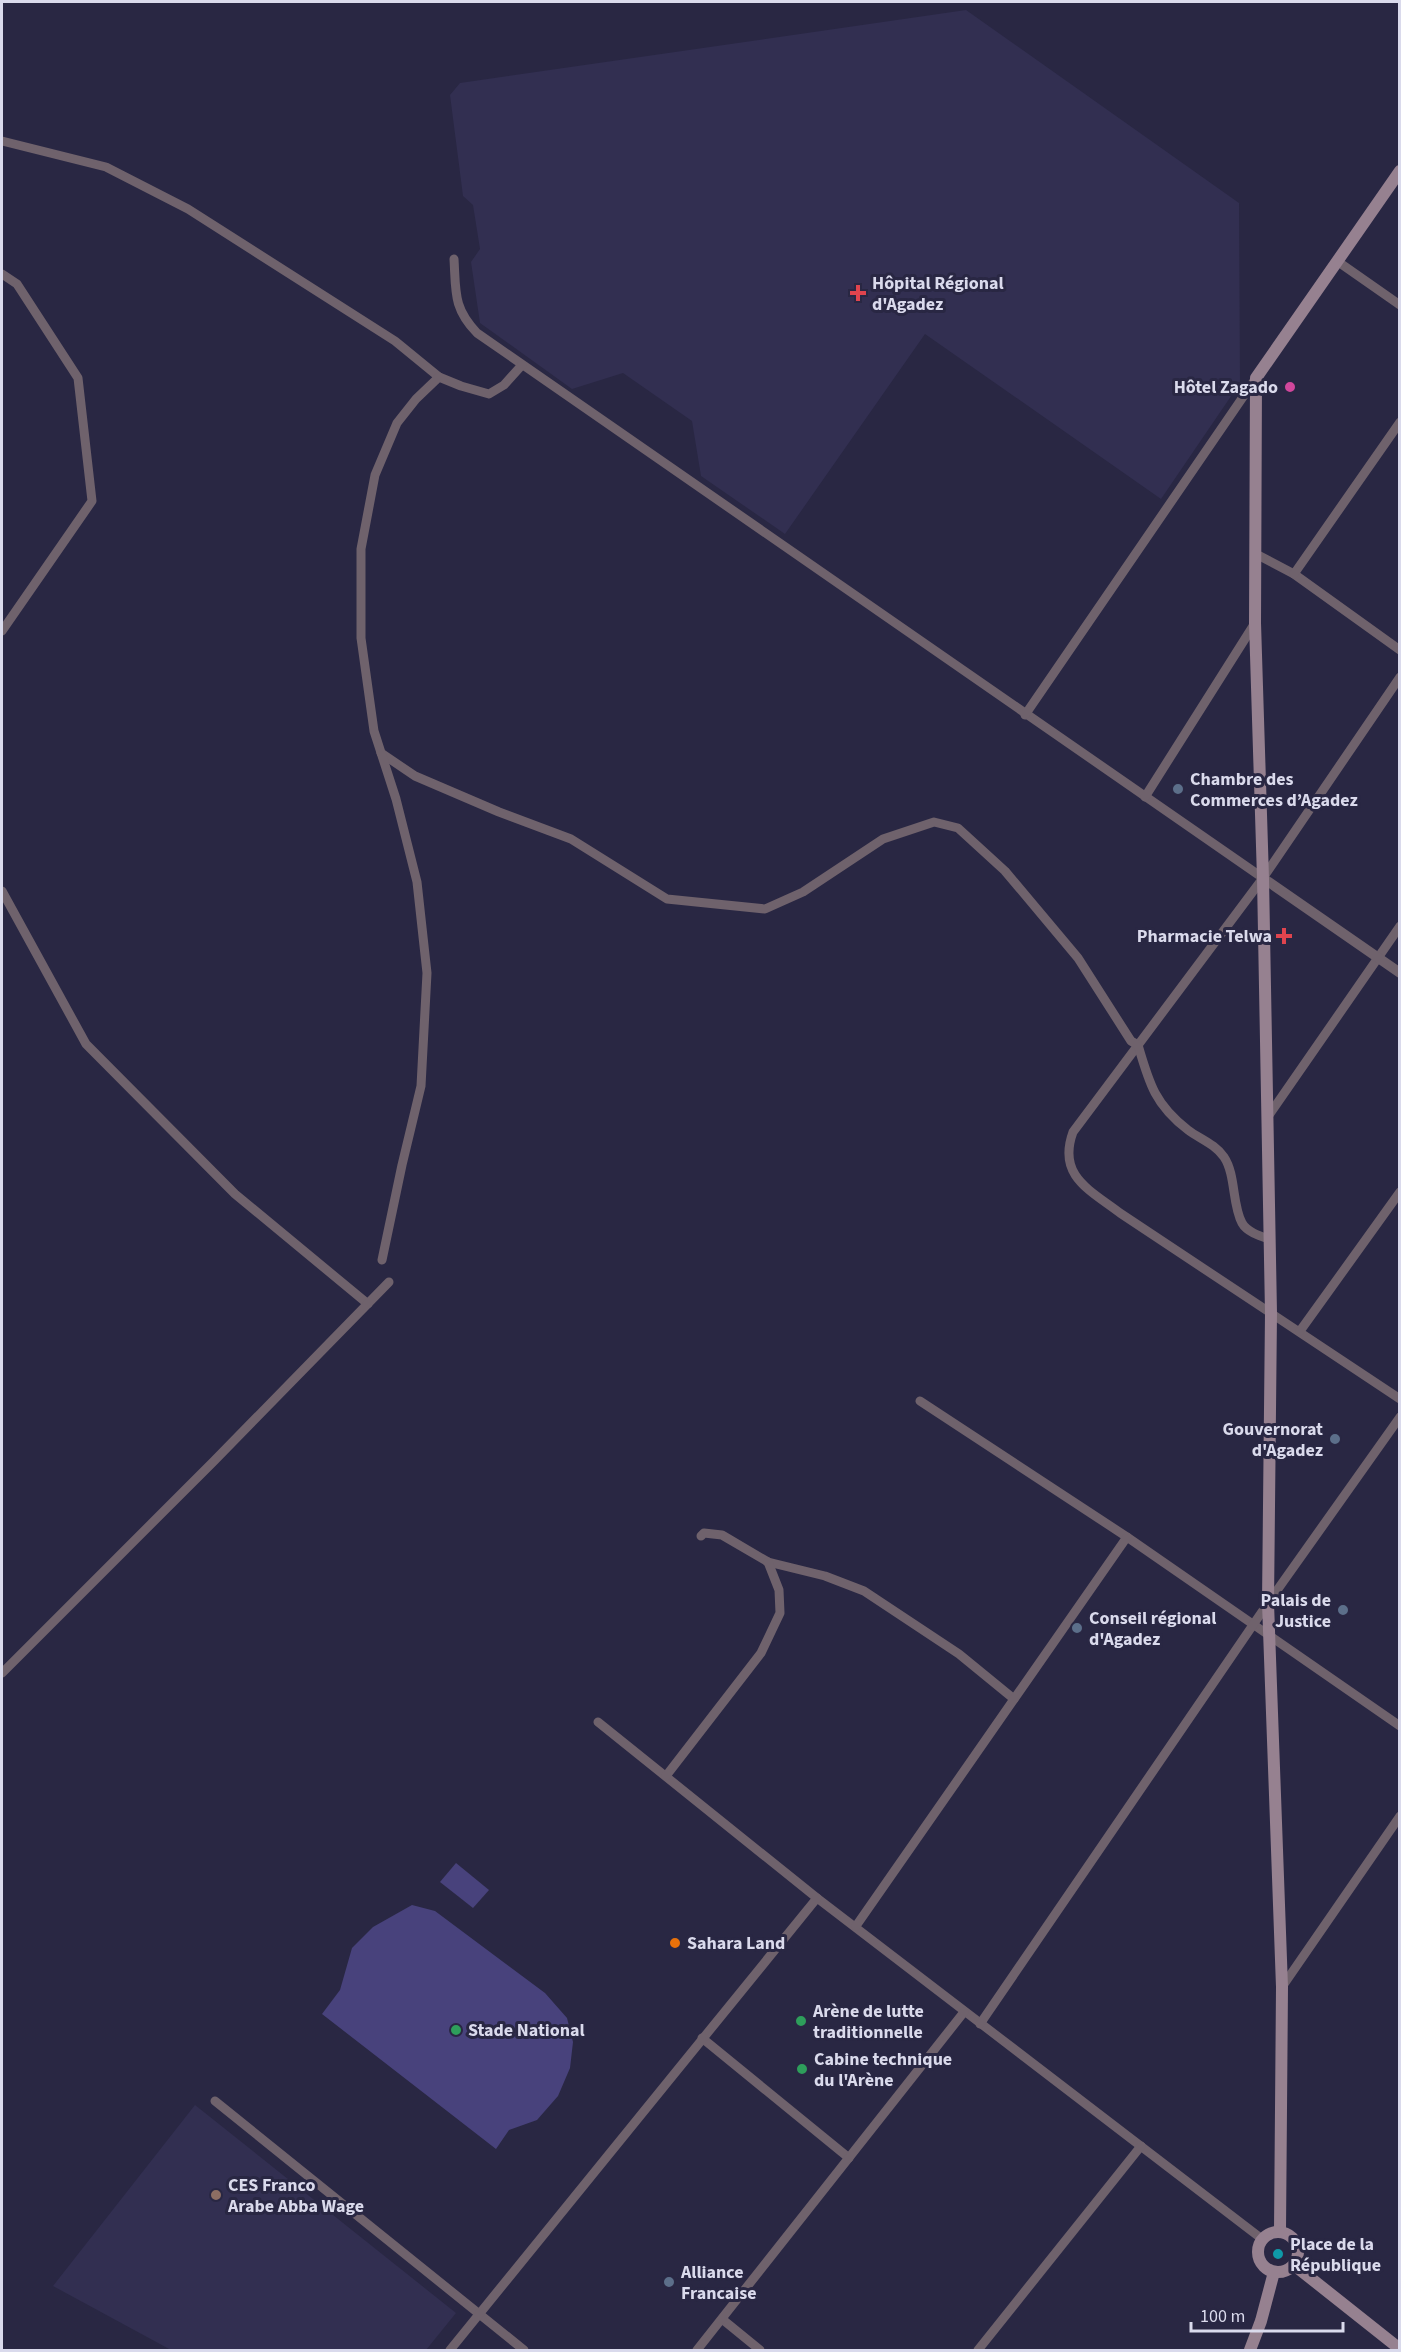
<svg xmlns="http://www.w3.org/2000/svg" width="1401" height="2352" viewBox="0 0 1401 2352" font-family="'Source Sans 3',sans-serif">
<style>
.built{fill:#322f51}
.garden{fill:#48427c}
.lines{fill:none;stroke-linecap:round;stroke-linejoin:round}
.minor{stroke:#6f626c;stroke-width:9}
.tertiary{stroke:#6f626c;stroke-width:10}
.secondary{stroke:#968190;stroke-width:12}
.health-dot{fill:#e0444e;stroke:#292743;stroke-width:2}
.hotel-dot{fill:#d1479c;stroke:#292743;stroke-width:2}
.service-dot{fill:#5c6f8a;stroke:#292743;stroke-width:2}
.food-dot{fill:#e8710a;stroke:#292743;stroke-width:2}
.leisure-dot{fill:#2e9e5b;stroke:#292743;stroke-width:2}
.education-dot{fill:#8d6e63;stroke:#292743;stroke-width:2}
.culture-dot{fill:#0f9aa8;stroke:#292743;stroke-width:2}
.labels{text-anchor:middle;stroke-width:6;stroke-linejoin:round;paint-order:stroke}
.poi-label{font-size:18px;font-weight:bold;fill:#dadaec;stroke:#292743;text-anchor:start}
</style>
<rect width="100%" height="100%" fill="#292743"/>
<!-- built -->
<g class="built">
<path d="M966,10L1239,203L1240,383L1161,499L925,334L785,534L701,476L692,421L623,373L572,389L480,323L471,262L480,249L473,205L463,196L450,95L460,83Z"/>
<path d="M195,2105L456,2313L426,2350H171L53,2286Z"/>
</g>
<!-- garden -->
<g class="garden">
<path d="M456,1863L489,1890L473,1908L440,1882Z"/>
<path d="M412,1905L435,1911L545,1993L567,2018L573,2042L570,2068L558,2096L537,2120L509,2130L496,2149L322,2014L340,1990L352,1948L373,1927Z"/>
</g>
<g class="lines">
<!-- minor -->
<g class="minor">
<path d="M2,141L106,167L188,209L395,341L439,377"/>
<path d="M454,259C456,292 453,308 477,333L1263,878"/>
<path d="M1337,261L1400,305"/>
<path d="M2,274L17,284L78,378L92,501L2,631"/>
<path d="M1256,554L1294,574L1400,650"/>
<path d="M1294,574L1400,422"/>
<path d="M1400,677L1263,878L1073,1132C1057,1176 1090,1190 1120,1213L1400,1399"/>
<path d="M1025,715L1256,378"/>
<path d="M381,753L415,776L499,812L571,839L667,899L765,909L803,892L883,839L934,822L958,828L1005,871L1078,958L1131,1041L1138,1045C1149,1083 1155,1105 1188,1130C1200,1139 1215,1144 1224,1157C1236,1175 1232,1205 1242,1223C1247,1232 1260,1236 1269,1239"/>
<path d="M1145,797L1255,623"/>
<path d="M2,891L86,1044L235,1194L368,1304"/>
<path d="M1267,1118L1400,926"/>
<path d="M382,1260L402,1165L421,1086L427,973L417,882L396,799L374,731L361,638V549L375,475L397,423L416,399L439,377L461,386L489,394L504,385L522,365"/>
<path d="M1300,1331L1400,1192"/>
<path d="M920,1401L1127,1537L1400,1726"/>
<path d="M701,1536L704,1533L722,1535L768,1562L825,1576L864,1591L959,1654L1014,1699"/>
<path d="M2,1673L214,1461L389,1282"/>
<path d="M598,1722L817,1898L1262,2239"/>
<path d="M666,1776L761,1653L780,1613L779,1590L768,1562"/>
<path d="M856,1926L1127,1537"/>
<path d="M1282,1987L1400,1816"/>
<path d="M980,2024L1268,1603L1400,1417"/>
<path d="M702,2038L849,2158"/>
<path d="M215,2101L524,2350"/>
<path d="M722,2319L760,2350"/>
<path d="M450,2350L817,1898"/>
<path d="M697,2350L964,2012"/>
<path d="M978,2350L1141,2146"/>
</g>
<!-- tertiary -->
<path class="tertiary" d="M1263,878L1400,973"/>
<!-- secondary -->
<g class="secondary">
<path d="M1280,2231L1282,1987L1268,1603L1271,1313L1263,878L1255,623L1256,378L1400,171"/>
<circle cx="1278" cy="2252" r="20"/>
<path d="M1294,2265L1400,2349"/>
<path d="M1250,2350L1261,2321L1274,2272"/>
</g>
</g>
<!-- markers -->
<g class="health-dot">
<path d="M855 284h6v6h6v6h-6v6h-6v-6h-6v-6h6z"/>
<path d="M1281 927h6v6h6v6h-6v6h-6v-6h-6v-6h6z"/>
</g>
<circle class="hotel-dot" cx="1290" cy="387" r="6"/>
<g class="service-dot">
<circle cx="1178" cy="789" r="6"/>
<circle cx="1335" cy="1439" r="6"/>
<circle cx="1343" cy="1610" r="6"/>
<circle cx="1077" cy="1628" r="6"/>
<circle cx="669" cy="2282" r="6"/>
</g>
<circle class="food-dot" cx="675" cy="1943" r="6"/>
<g class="leisure-dot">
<circle cx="801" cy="2021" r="6"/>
<circle cx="456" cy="2030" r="6"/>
<circle cx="802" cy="2069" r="6"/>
</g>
<circle class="education-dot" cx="216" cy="2195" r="6"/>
<circle class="culture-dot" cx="1278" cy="2254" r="6"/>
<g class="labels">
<!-- poi labels -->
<g class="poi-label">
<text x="872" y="289">Hôpital Régional<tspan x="872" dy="21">d'Agadez</tspan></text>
<text x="1278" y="393" text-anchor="end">Hôtel Zagado</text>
<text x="1190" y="785">Chambre des<tspan x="1190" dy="21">Commerces d’Agadez</tspan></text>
<text x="1272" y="942" text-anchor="end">Pharmacie Telwa</text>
<text x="1323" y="1435" text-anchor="end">Gouvernorat<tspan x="1323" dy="21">d'Agadez</tspan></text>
<text x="1331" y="1606" text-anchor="end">Palais de<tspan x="1331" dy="21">Justice</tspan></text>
<text x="1089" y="1624">Conseil régional<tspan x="1089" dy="21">d'Agadez</tspan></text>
<text x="687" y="1949">Sahara Land</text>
<text x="813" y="2017">Arène de lutte<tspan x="813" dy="21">traditionnelle</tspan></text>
<text x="468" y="2036">Stade National</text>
<text x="814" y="2065">Cabine technique<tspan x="814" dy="21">du l'Arène</tspan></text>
<text x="228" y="2191">CES Franco<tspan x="228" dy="21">Arabe Abba Wage</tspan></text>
<text x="1290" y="2250">Place de la<tspan x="1290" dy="21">République</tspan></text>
<text x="681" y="2278">Alliance<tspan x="681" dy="21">Francaise</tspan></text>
</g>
</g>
<!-- border -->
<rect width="1401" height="2352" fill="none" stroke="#dadaec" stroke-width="6"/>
<!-- scale -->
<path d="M1191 2322v9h152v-9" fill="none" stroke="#dadaec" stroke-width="3"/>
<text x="1200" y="2322" font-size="18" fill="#dadaec" stroke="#292743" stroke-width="4.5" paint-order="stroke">100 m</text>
</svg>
